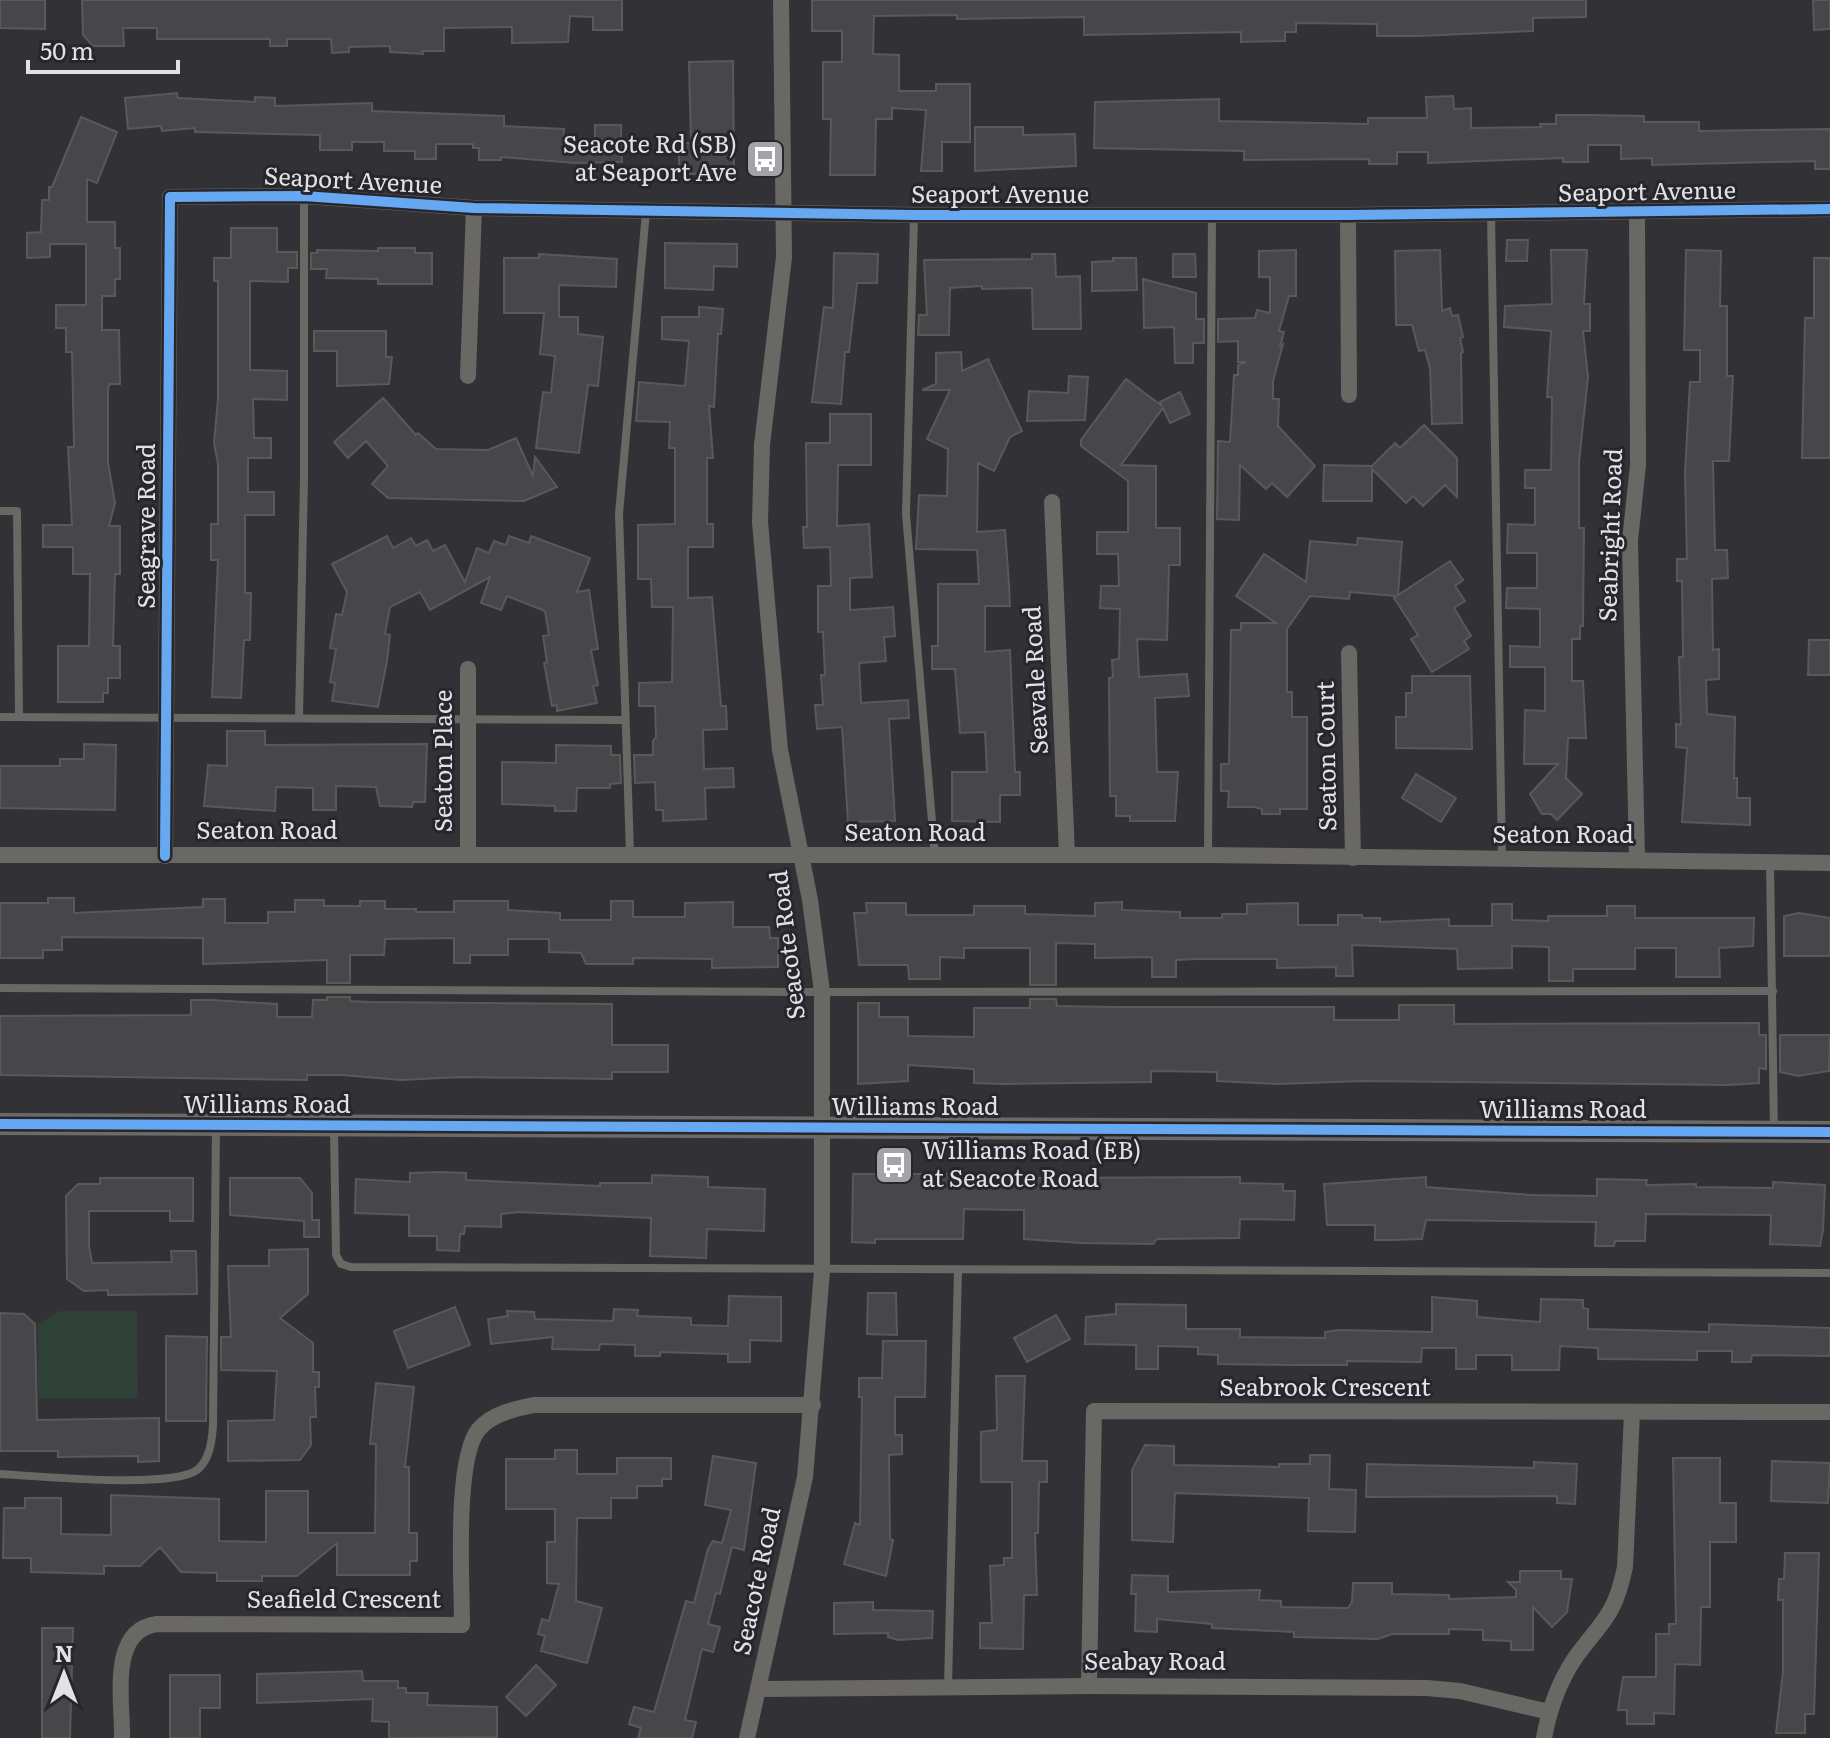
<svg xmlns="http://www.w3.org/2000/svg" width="1830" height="1738" viewBox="0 0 1830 1738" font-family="Literata,serif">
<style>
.green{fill:#2f4037}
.building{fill:#47474a;stroke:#59585b;stroke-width:2}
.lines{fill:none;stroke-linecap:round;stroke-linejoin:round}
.lane{stroke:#696865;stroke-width:8}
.street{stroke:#696865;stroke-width:16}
.secondary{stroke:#6b6a68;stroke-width:22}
.cycleway-casing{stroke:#27262c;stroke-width:15}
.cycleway{stroke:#66a8f1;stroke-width:10}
.labels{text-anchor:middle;stroke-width:6;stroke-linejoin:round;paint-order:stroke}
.poi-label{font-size:24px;fill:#e2e2e6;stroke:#27262c;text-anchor:end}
.street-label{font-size:24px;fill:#e2e2e6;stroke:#27262c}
</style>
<rect width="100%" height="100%" fill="#323135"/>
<!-- green -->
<path class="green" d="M60,1311H137L138,1398H38V1324Z"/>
<!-- building -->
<g class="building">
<path d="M0,0H45V29L0,28Z"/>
<path d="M82,0H622V30H593V17L570,16L568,42L512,43V27L444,28V51H422L423,54L390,52V46L349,47V52L332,53L331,39H287V46H270V39H157V28H123L124,46H93L83,35Z"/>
<path d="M812,0H1586V17L1533,18V31L1419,36H1377V24L1296,23V32H1285V41L1241,42V32L1084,35V17L957,19V15L874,16L873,54L899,55V91H936V84H970V142H942V171H921L926,110L892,108V119H876L875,175H830L831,119H823V62H842V31H812Z"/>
<path d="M1813,0H1830V29L1814,30Z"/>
<path d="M733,61L734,174H679V143H691L689,62Z"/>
<path d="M177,93L178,98L255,102V97L275,98V106L372,103V111L504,116V126L564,129L563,144L595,143V125H621L622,162L575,163L501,157V160H479V148H473V144H436V159H415V151H384V142H352V150H320V135L195,132V128L162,131L161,126L128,129L125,98Z"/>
<path d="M1453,96L1454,109L1471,108V128L1541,127L1540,124H1556V115H1588L1644,116V122H1699V131L1830,129V169H1815V161L1652,165V158L1621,159V145H1588V162H1563V158L1428,163V152H1397V164H1369V159L1244,160V151L1094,148L1095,102L1219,99V121L1368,124V118H1427L1426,97Z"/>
<path d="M81,117L117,132L97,183L87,179V222H115V248H120V279H115V296H102V330H119L120,384H110L108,389V463L115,503L109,526H120V574H115L113,646H120V678H108V693H103V702H58V646H89L90,574H73V547H43V525H72L68,447H74L72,352H66V328H56V305H86V244H50V257L27,258V233L41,232L42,200H49V187H52Z"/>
<path d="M975,127H1023V135L1075,134L1076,166L975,171Z"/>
<path d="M231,228H277V252H297V268H288V282L250,281V370L287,371V400L253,399L254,438H271V458H248V492H274V515H245V593H251L250,640H244L241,698L212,697L218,560H211V524H218V464L214,443L218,399V281H214V258H231Z"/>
<path d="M1507,240H1528L1527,261H1506Z"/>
<path d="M665,243L737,244V267L714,266L713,290L665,288Z"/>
<path d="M378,248H415V253H432V284H378V279L326,278L327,269H311V253H317V250L378,251Z"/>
<path d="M1296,250V296H1289L1279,331L1284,332L1280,346L1283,344L1273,381V399H1279L1278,426L1315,466L1287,497L1272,483L1266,489L1240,465L1239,520L1217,519L1218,441L1230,442L1234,375H1238V365L1246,362H1238V341L1218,342V319L1255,318L1257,310L1270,313V277H1259V251Z"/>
<path d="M1440,250L1442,311L1450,308L1452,316L1458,315L1463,337L1460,338L1463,352L1461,353L1462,423L1432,424L1430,368L1425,350L1419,351L1412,325H1396L1395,251Z"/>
<path d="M1551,250H1587L1584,304H1590V331H1583L1588,377L1579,462V528H1584L1583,626H1580V639H1572V681H1583L1586,738H1568L1566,778L1582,794L1557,820L1551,814H1542L1530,794L1558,764H1524L1525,710L1545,711V667H1510V646L1540,647V609L1506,608L1507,588H1537V553H1507L1508,524L1535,525V488H1525V470H1551L1552,397H1547L1551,331L1504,327L1505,306L1552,304Z"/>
<path d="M1686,250L1721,251L1720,306H1727V376H1733L1729,461H1713L1715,550H1727L1728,578L1712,579L1713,650L1719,649V679L1706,680L1707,714L1735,717L1734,778H1737V798H1750V825L1682,822L1687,748L1676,747V724L1681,725L1679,657H1683L1682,581H1677V559H1687L1685,472L1690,382H1700V350H1684Z"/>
<path d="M834,253L878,254L877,283H857L849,352H845L841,404L812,402L824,307L833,308Z"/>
<path d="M539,254L617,259L616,287L559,285V317H578V334L603,337L598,386L588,385L579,453L536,448L543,392L551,393L555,356L540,354L544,313H504V258H539Z"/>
<path d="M1032,254H1055L1056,277L1080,276L1081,329H1033L1032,288L982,289V286L950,288L949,335H918L919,315H927L924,260L1032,259Z"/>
<path d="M1173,254H1195L1196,277H1173Z"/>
<path d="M1113,258H1136L1137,290L1092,291V262L1113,261Z"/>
<path d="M1814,258H1830V458H1802L1805,318H1814Z"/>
<path d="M1143,279L1196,293V319H1204V343H1193V363H1175L1174,327L1144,328Z"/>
<path d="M699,307L723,309L721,334H718L714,407L709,406L713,458H707V524H713V547H688V598L712,597L721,706H726L727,729L703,730L704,769L733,768L734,787L705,788L706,819L663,821V810H656L655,782L635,783L634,755H653V741L656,737L655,706H639V683L672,682L673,607H652L651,579H638V525L675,524V448H669L670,422L636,421L639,382L685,386L689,341L662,339V317H699Z"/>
<path d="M314,331H386V357H392L389,384L337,386V351H314Z"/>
<path d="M961,352L962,371L988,359L1022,431L1010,437L994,471L978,463L977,532L1005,530L1009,584L1010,606H985V652L1010,650L1015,772H1020V795H1000V822L952,821V772H987L985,732L960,733L955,669H932V646H938V584H979L977,550L916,549L919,495L947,496L948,449L927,439L950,390H922L936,384V353Z"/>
<path d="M1069,376L1088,377L1085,420L1027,421L1029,391L1068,393Z"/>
<path d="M1126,379L1162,406L1160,402L1180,392L1190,414L1170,423L1163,408L1121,465L1156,466V528H1180V565H1169L1167,640L1137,639L1139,677L1187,674L1189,696L1155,698L1157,772H1178L1175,821H1130V816H1116V796H1110L1109,678L1113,677L1112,660L1119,659L1120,609L1100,608L1101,586H1119L1118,554H1097V532H1128V481L1081,446V440Z"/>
<path d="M383,398L416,435L418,433L436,449L488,450L516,438L533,476L535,457L557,487L524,501L388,498L372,484L388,466L366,441L348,458L334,442Z"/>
<path d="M830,414H871V465H838L837,526L869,524L872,577L850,578V610L893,607L895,636L884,637L886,661L859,663L861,703L908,700L909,718L889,719L895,821L848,822L842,727L817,729L815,705H823L821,675H825L823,632H818V586H831L830,547L804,548L803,527H807L806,443H830Z"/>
<path d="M1424,425L1457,458V497L1445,485L1423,506L1413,496L1406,503L1372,469V501H1323L1324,465L1372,466L1395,443L1400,448Z"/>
<path d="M387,536L393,548L411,538L416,546L427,540L433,551L445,545L465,582L477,548L489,553L494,541L506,545L509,536L529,543L531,536L590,558L577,592L589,590L598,649L591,650L598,685L593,686L597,703L557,711V705L552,706L544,663L547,662L543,636L549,635L545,611L507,596L501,610L481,603L490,577L430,610L420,592L390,607L385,634L390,635L387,661L378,707L332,701L335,683L330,682L336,649L330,648L336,614L342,615L347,592L332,564Z"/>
<path d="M1358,538L1402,542L1398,595L1450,561L1463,580L1455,586L1465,601L1454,608L1471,636L1464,641L1469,649L1432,672L1411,639L1418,635L1394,598L1396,596L1350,592L1349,599L1310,596L1287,629V692H1292V717H1307V809H1280V814H1262V809L1254,807H1228L1229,791H1221V764H1229L1231,630H1241V623H1276L1236,596L1264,554L1306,582L1310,541L1357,545Z"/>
<path d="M1809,640H1830V675H1808Z"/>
<path d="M1412,676H1470L1472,749L1396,748V717H1406V693H1412Z"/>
<path d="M227,731H265V745L427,744L425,802H413L412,807L380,806L376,787L336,786V810H313V788L276,787L275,811L204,806L208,765L227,766Z"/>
<path d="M84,744L116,745L115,810L0,808V766H60V759H84Z"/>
<path d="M556,745L611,746V755H620L621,783L610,784V788H577L576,811H555V806L502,804V762L556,763Z"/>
<path d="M1416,774L1456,798L1441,822L1402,798Z"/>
<path d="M48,898H74V913L203,907V899H225V923H268V912H295V900H324V906H360V901H385V909H416V912H454V901H508V910L560,913V920H611V901H633V917H685V903L733,902V927H769L770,938H778V967L712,968V959L633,958V964H586L581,953L549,952V939H508V955H470V963H454V938L385,939L384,955H350V983H327V960L203,964V938L62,937V950H43V958H0V903H48Z"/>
<path d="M1122,902V910L1180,912V918H1222V914H1247V904L1298,903V925H1338V915H1362V918H1380V922L1449,919V926H1492V904H1512V920L1548,921V916H1607V906H1635V918H1754L1753,946L1719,948L1720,977H1676V948H1635V969H1573V981H1549V947L1512,946V968L1458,969L1457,949L1352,945L1353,976H1336V967L1277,968V959H1196L1176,960V977H1152V957L1095,958V944L1056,943V985H1030V948H964V958L940,957V979H909L908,965H859L854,913H867L866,903H906V915H974V906H1025V914L1095,916V903Z"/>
<path d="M1799,913L1830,918V956H1784V916Z"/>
<path d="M327,997H350V1001L370,1002L612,1004V1045H668V1072H612V1079L461,1077L401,1080L342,1075H307V1080L0,1075V1016L191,1015V1000H212L277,1004V1017H312L313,1000H327Z"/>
<path d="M1030,999H1056L1057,1006L1116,1007H1334V1020H1399V1005H1454V1024L1759,1023V1035H1766V1069L1759,1068V1083L1729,1085L1363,1081L1277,1084L1217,1081V1072L1151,1071V1082L1003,1084L974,1083V1069L908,1065V1081L858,1084V1003H879V1017H908V1036L974,1037V1008H1030Z"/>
<path d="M1780,1035H1830L1829,1071L1798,1076L1780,1072Z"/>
<path d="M439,1172L466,1173V1180L600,1186V1183H652V1175L708,1177V1187L765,1189L764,1231L707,1229L706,1258L650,1256L651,1218L519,1212L501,1214V1227L465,1226L464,1234H460L459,1251L437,1250V1236H409V1215L355,1213L356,1179L410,1182V1173Z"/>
<path d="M853,1174H954V1178H964V1182L1025,1184V1178L1240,1177V1183L1283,1184V1191H1295L1294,1220L1240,1219L1239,1238L1157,1239L1153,1244L1081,1243L1024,1239V1210L964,1209L963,1239H875V1243L852,1242Z"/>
<path d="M1426,1177V1187L1531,1195L1597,1196V1179L1647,1180L1646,1185L1696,1184V1187L1773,1188V1182L1825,1185L1823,1230L1820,1246L1770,1244L1771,1215L1646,1214L1645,1241H1615L1614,1246H1595L1596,1222L1426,1220L1422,1239L1394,1240H1375V1225H1327L1324,1184Z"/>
<path d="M100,1178H193V1221H170V1211H89V1246L92,1263L172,1262L171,1251H196L197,1294L108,1295V1290L84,1291L67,1279L66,1196L78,1184H100Z"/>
<path d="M230,1178H300L312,1193V1220H319V1237H304V1221L230,1215Z"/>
<path d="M308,1249V1294L280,1318L313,1343V1372H319V1387H315L316,1417H310L311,1445L300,1460L228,1461V1421L274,1420L277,1371L221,1370V1337H231L228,1266H269V1250Z"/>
<path d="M868,1293H896L897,1335L867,1334Z"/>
<path d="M729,1296L781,1297V1341L750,1340V1362H728V1354L660,1352V1356H635V1345L600,1344L599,1350L552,1349L553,1337L491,1344L488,1319L508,1316L507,1311L534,1312L535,1319L613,1321L614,1309L638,1310L637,1316L691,1318V1325L728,1326Z"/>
<path d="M1432,1297L1477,1301V1317L1540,1322L1541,1299L1583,1300V1308L1588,1309V1329L1709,1332V1324L1830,1328V1356L1752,1355L1751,1362H1732V1351H1697V1360L1598,1359V1348L1560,1346L1559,1370H1512V1355H1476V1369H1456V1348H1422L1421,1362L1347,1361V1365H1298L1218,1364V1355L1198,1354V1347L1158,1346V1369H1136V1345L1085,1344L1086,1317L1116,1314V1304L1186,1305V1329H1240V1337L1325,1338V1332L1340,1330L1432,1332Z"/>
<path d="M455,1307L470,1345L408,1368L394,1331Z"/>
<path d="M0,1313L24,1314L35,1324L37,1420L159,1418V1461L138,1462V1456L58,1457V1451H0Z"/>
<path d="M1056,1315L1070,1339L1027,1362L1014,1338Z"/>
<path d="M166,1336L207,1337L206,1421H166Z"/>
<path d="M883,1341H926L925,1397H895V1435H902V1454L889,1455L890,1539L893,1540L886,1576L844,1564L855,1523L860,1525L862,1397H859V1378H882Z"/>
<path d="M996,1376H1025L1022,1461H1047V1482H1039L1038,1533H1035L1037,1595H1024L1023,1649L980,1648V1623H992L990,1566L1004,1565V1558H1012V1482H981V1432L997,1430Z"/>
<path d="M376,1383L414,1387L405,1467H409V1533H417V1561H410V1575H337V1543L297,1576H262V1581H217V1573L181,1572L160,1547L140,1566H104V1574L31,1572V1558H3L4,1508H25V1498H61V1534L111,1535V1495L219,1499V1541L266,1542V1491H308V1533H375L376,1444H370Z"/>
<path d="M1145,1445L1174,1446V1465L1279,1467V1464H1310V1455H1330L1329,1489L1356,1490L1355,1532L1308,1531L1309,1498L1175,1493L1173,1542L1132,1540V1470Z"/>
<path d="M555,1450H577V1474H617V1458H671V1479H662V1486H637V1498H611V1518H577L576,1601L602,1608L587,1663L541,1651L545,1636L538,1634L542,1619L549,1621L559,1584L547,1583V1542H555V1509H506V1459H555Z"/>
<path d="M713,1456L756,1463L744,1550L732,1547L720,1594L716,1593L708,1624L720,1627L713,1652L702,1649L685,1720L696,1722L692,1738H638L641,1728L629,1724L634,1707L654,1712L686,1601L694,1603L708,1549L713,1541L722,1543L731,1510L705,1505Z"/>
<path d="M1673,1458H1720V1503H1736V1542H1710V1607H1701L1700,1665L1675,1664L1674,1714L1654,1713V1724H1627V1710H1618L1623,1677H1656V1634H1669V1624H1676Z"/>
<path d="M1772,1461L1830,1463L1828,1503L1771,1501Z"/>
<path d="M1534,1462L1577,1464L1575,1504L1557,1503V1496L1366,1497L1367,1464L1534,1468Z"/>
<path d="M1785,1553H1819L1814,1714H1805V1733H1776L1783,1671V1600H1778L1779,1579H1784Z"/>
<path d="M1520,1571H1561V1579H1572L1567,1612L1552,1627L1533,1607V1650H1511V1641L1483,1640V1630L1449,1629V1634H1392L1378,1639L1294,1637V1632L1212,1628V1624L1157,1619V1632L1135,1631L1136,1594H1131L1132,1575L1168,1576V1592L1260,1590L1259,1600L1281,1601V1607L1348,1608L1352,1602L1353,1583H1392V1594L1449,1595V1599L1516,1597V1590L1508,1582H1520Z"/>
<path d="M873,1602V1610L933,1611L932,1638L898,1640L888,1637V1633L834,1634V1603Z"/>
<path d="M42,1628H73L70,1738H42Z"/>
<path d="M536,1665L556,1685L526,1716L506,1697Z"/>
<path d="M362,1671L363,1681H398V1688H406V1693H428L427,1705L497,1707V1737L389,1738V1722L372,1721L373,1699L257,1703V1674Z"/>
<path d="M170,1675H220V1708H200V1738H170Z"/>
</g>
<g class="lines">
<!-- lane -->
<g class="lane">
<path d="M1491,213L1502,859"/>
<path d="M914,216L906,514L935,857"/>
<path d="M0,511H17L19,717"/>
<path d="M0,717L625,720"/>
<path d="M299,717L304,479V196"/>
<path d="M630,853L619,514L646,212"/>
<path d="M1208,855L1212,216"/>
<path d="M1770,863L1774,1131"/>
<path d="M0,988L799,992L1773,991"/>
<path d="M334,1128L336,1255L341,1264L351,1267C844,1271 1337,1268 1830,1273"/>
<path d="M0,1474C36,1476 171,1489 197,1470C210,1460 212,1440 213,1425L216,1126"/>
<path d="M948,1686L958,1270"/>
</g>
<!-- street -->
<g class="street">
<path d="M1637,212L1638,465L1630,541L1637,858"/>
<path d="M1348,215L1349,395"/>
<path d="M468,376L474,208"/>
<path d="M1052,502L1067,855"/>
<path d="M1349,653L1353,858"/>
<path d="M468,854V669"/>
<path d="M0,855H1208L1830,863"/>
<path d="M165,856L170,197L304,196L474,208L914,215H1348L1830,209"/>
<path d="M1089,1686L1094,1411L1830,1412"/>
<path d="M758,1689L1089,1686L1427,1688L1460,1691L1549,1712"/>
<path d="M122,1738C123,1702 108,1630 157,1624L462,1625C462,1583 454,1458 479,1429C493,1413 515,1409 534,1405H813"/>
<path d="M747,1738L805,1477L822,1271V992L810,900L780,750L760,522L762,445L784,257L781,0"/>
<path d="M1544,1738C1549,1710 1559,1682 1575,1658C1602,1621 1615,1616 1625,1567L1632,1413"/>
</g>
<!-- secondary -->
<path class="secondary" d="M0,1124L1830,1132"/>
<!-- cycleway casing -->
<g class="cycleway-casing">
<g id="cycleway">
<path d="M165,856L170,197L304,196L474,208L914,215H1348L1830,209"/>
<path d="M0,1124L1830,1132"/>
</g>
</g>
<!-- cycleway -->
<use href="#cycleway" class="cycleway"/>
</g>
<!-- icons -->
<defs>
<g id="bus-square" transform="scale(2)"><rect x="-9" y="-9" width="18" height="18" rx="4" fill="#a4a4a8" stroke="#27262c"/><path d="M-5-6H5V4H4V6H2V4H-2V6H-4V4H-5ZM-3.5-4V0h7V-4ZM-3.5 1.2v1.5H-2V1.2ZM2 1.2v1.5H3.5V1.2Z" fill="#fff"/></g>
</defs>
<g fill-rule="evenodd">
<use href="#bus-square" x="765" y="159"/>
<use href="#bus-square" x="894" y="1165"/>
</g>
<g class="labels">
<!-- poi labels -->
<g class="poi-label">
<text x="737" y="153">Seacote Rd (SB)<tspan x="737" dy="28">at Seaport Ave</tspan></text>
<text x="922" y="1159" text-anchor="start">Williams Road (EB)<tspan x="922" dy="28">at Seacote Road</tspan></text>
</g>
<!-- street labels -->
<g class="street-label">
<text transform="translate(353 181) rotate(3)" y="8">Seaport Avenue</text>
<text transform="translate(1647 192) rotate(-1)" y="8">Seaport Avenue</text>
<text x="1000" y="203">Seaport Avenue</text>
<text transform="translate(147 526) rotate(-90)" y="8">Seagrave Road</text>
<text transform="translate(1611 535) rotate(-88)" y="8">Seabright Road</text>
<text transform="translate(1036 680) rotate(-93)" y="8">Seavale Road</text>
<text transform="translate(1327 756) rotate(-91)" y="8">Seaton Court</text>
<text transform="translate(444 761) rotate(-90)" y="8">Seaton Place</text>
<text x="267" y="839">Seaton Road</text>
<text x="915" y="841">Seaton Road</text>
<text x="1563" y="843">Seaton Road</text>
<text transform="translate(788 945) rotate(-97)" y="8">Seacote Road</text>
<text x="267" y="1113">Williams Road</text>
<text x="915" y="1115">Williams Road</text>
<text x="1563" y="1118">Williams Road</text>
<text x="1325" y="1396">Seabrook Crescent</text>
<text transform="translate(757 1581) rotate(-78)" y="8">Seacote Road</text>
<text x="344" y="1608">Seafield Crescent</text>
<text x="1155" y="1670">Seabay Road</text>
</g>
</g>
<!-- north arrow -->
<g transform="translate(64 1674)" stroke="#27262c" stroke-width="6" paint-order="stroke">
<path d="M0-6L14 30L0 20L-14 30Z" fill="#e2e2e6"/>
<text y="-12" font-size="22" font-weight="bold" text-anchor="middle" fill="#e2e2e6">N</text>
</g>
<!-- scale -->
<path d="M28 60v12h150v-12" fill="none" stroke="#e2e2e6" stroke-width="4"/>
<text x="40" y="60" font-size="24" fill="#e2e2e6" stroke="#27262c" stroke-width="6" paint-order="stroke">50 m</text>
</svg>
